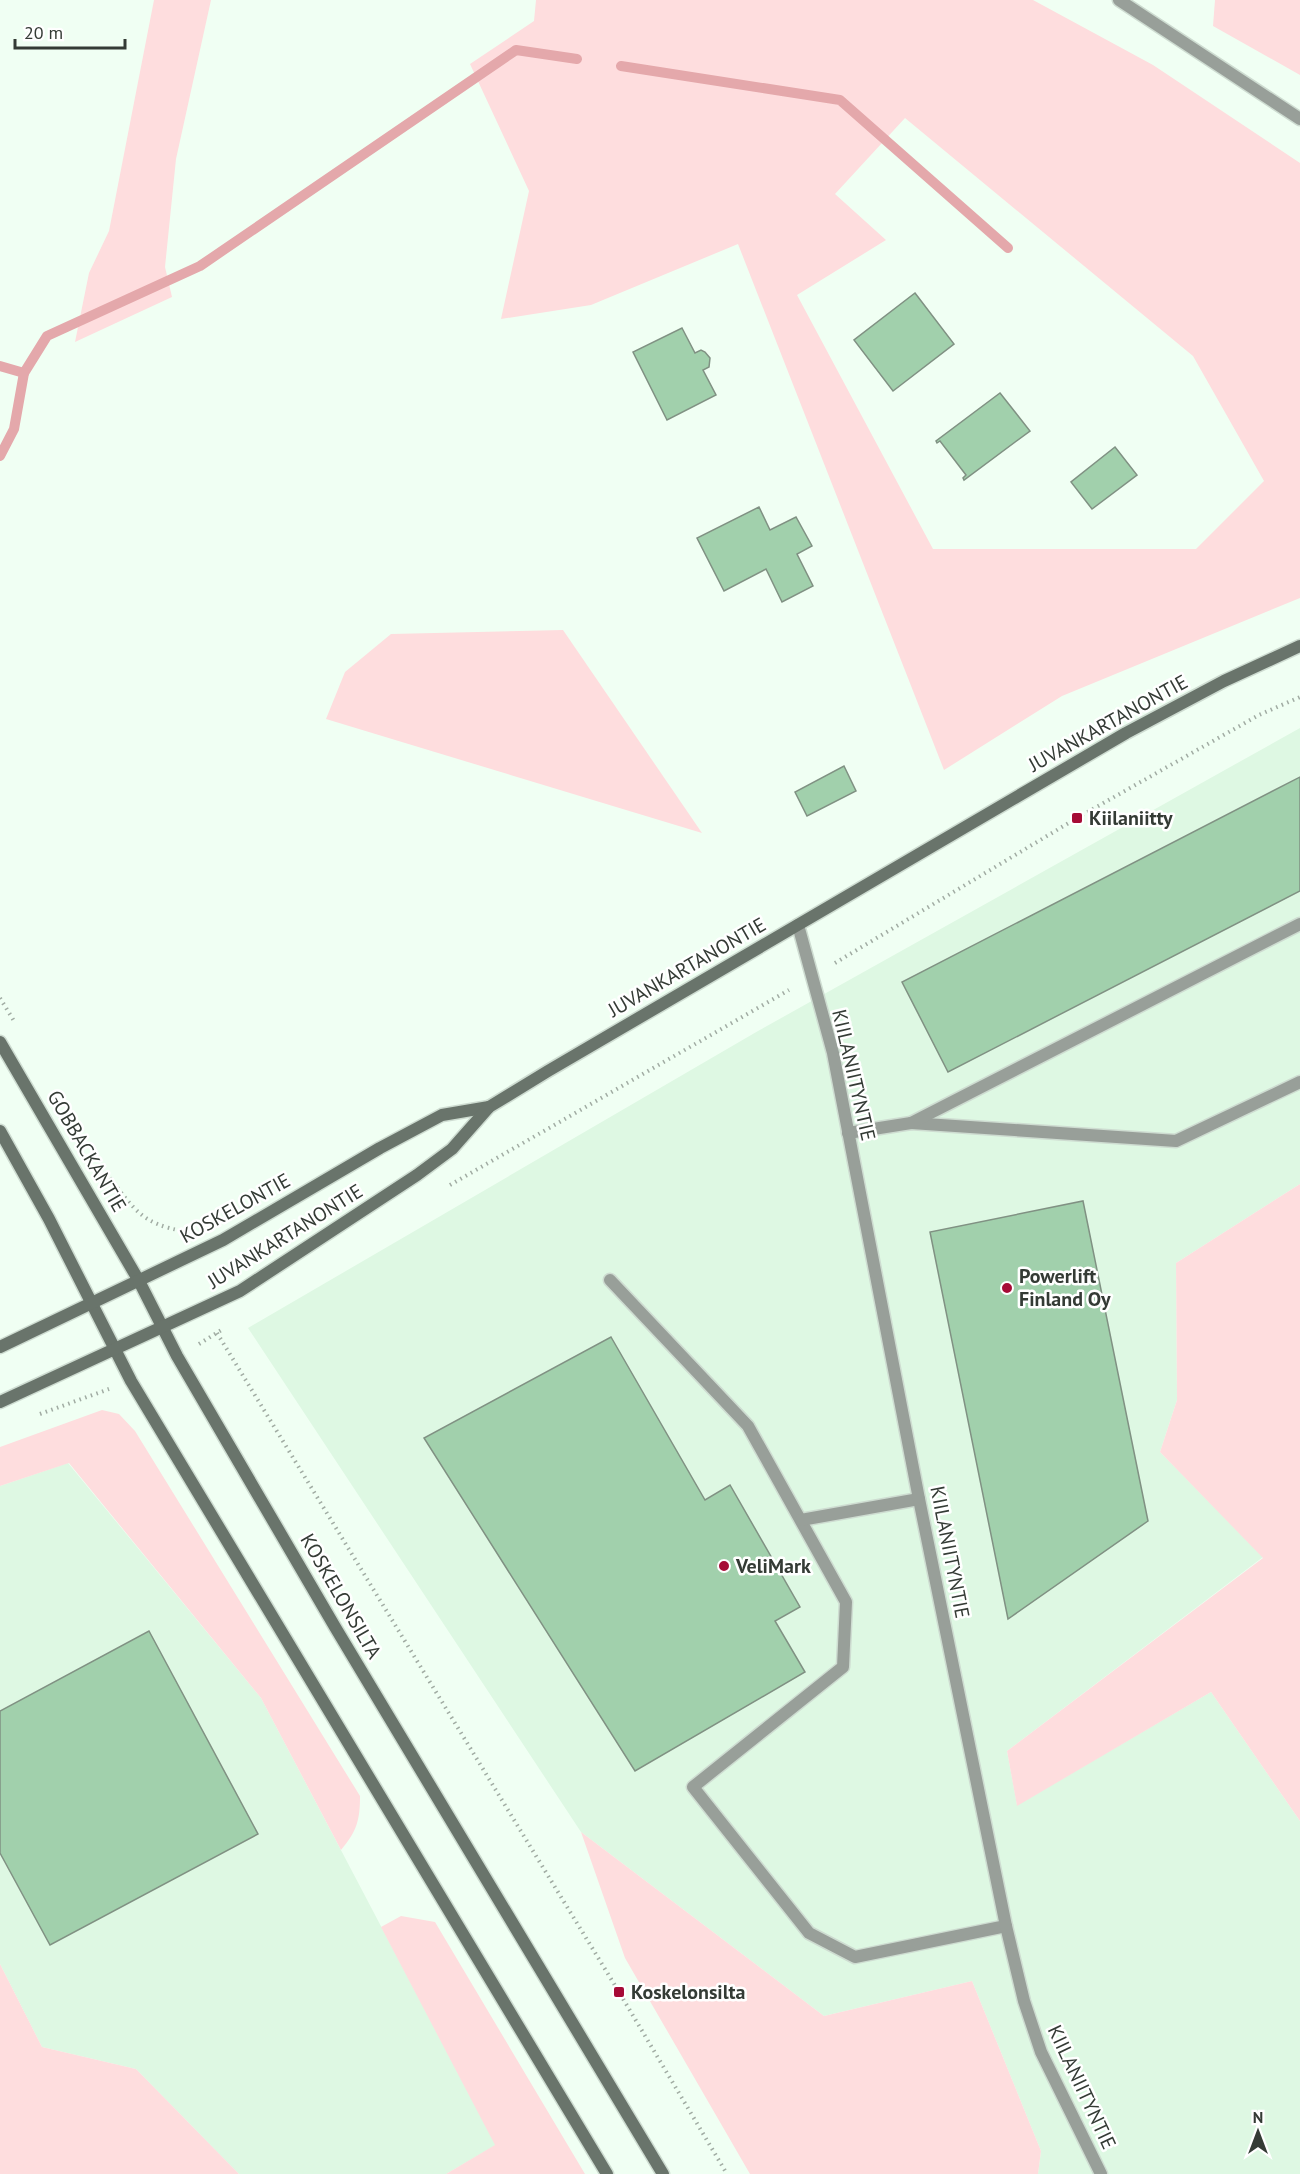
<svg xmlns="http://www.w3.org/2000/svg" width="1300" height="2174" viewBox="0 0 1300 2174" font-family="'PT Sans',sans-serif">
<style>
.built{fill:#def8e3}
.green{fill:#feddde;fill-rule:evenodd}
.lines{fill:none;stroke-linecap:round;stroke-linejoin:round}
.stream{stroke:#e4a8ab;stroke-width:10}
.building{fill:#a1d0ac;stroke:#809183;stroke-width:1.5}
.lane-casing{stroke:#cedcd1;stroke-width:15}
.street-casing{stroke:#cedcd1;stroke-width:15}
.secondary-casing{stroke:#cedcd1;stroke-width:15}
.path{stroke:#a1aca3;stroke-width:4;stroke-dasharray:1.5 4.5;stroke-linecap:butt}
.lane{stroke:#989f99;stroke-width:12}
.street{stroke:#989f99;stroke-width:12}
.secondary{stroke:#69746b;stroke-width:12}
.poi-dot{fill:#a60b36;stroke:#fff;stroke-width:2}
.labels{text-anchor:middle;stroke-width:5;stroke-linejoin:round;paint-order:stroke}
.street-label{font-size:20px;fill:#343b35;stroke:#fff}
.poi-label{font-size:20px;font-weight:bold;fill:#343b35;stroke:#fff;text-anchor:start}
</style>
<rect width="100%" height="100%" fill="#f0fff3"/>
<!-- built -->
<g class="built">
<path d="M1300,728V1184L1176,1263L1177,1400L1160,1452L1263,1557L1007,1751L1017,1805L1211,1692L1300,1821V2174H1038L1041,2151L972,1981L824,2016L581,1832L248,1328L758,1031Z"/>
<path d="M68,1463L261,1698L496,2145L446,2174H239L136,2069L42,2047L0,1964V1486Z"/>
</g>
<!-- green -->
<g class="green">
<path d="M154,0H211L176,159L165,267L172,297L75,342L89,273L109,231Z"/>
<path d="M536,0H1033L1153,65L1300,163V598L1062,696L944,770L738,244L591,305L501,319L529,191L470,64L534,21ZM905,118L1193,356L1264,481L1196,549H933L797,295L886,240L835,194Z"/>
<path d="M1215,0H1300V75L1213,26Z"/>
<path d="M563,630L702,833L326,719L345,672L391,634Z"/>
<path d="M1300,1184V1821L1211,1692L1017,1806L1007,1751L1263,1558L1160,1452L1177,1400L1176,1263Z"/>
<path d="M102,1410L119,1414L135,1431L360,1796C360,1820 357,1831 341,1850L261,1698L69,1463L0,1486V1447Z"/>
<path d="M581,1832L824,2016L972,1981L1041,2151L1038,2174H750L625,1958Z"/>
<path d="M401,1916L435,1922L585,2174H446L495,2145L381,1927Z"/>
<path d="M0,1964L42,2047L136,2069L239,2174H0Z"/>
</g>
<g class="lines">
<!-- stream -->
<g class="stream">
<path d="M621,66L840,100L1008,248"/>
<path d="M0,366L24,373L47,336L200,266L516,50L577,59"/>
<path d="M0,456L14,429L24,373"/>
</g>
</g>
<!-- building -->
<g class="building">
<path d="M915,293L954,344L893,391L854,340Z"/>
<path d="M682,328L695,353L701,350L705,352L710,358L709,367L703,370L716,395L667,420L633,352Z"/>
<path d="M1000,393L1030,431L964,480L963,478L966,475L940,441L937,443L936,441Z"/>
<path d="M1115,447L1137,475L1092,509L1071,482Z"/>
<path d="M759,507L770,530L796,517L812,546L797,554L813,586L782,602L766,569L724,591L697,538Z"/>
<path d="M844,766L856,791L807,816L795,792Z"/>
<path d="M1300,777V891L948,1072L902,982Z"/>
<path d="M1083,1201L1148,1521L1008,1619L930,1232Z"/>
<path d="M611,1337L705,1500L730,1485L800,1607L775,1621L805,1672L635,1771L424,1438Z"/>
<path d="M149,1631L258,1834L50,1945L0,1853V1711Z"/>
</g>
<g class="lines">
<!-- lane casing -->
<g class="lane-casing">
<g id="lane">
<path d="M911,1123L1176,1141L1300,1082"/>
<path d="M848,1133L911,1123L1300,924"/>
<path d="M610,1280L748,1426L846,1602L843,1667L693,1787L809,1933L855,1957L1006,1926"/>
<path d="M801,1520L919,1499"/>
</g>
</g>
<!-- street casing -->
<g class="street-casing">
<g id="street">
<path d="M1119,0L1300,119"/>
<path d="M798,925L833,1053L919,1499L1006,1926L1024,2001L1041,2052L1101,2174"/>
</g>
</g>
<!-- secondary casing -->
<g class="secondary-casing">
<g id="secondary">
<path d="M0,1042L139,1281L177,1356L335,1627L663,2174"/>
<path d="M0,1131L49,1219L131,1381L607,2174"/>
<path d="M0,1347L223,1240L380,1148L442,1115L489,1107"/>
<path d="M0,1402L240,1291L417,1175L452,1149L489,1107L548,1071L1126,733L1224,681L1300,646"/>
</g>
</g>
<!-- path -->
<g class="path">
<path d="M835,963L1077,818L1259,715L1300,697"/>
<path d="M0,998L14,1021"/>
<path d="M110,1178C134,1209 142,1224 183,1231"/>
<path d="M450,1185L789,990"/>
<path d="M217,1333L619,1992L727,2174"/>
<path d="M199,1344L223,1329"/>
<path d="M40,1414L109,1389"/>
</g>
<!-- lane -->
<use href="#lane" class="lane"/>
<!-- street -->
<use href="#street" class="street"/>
<!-- secondary -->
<use href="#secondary" class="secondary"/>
</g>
<!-- markers -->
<g class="poi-dot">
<rect x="1071" y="812" width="12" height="12" rx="3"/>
<circle cx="1007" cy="1288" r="6"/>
<circle cx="724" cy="1566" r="6"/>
<rect x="613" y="1986" width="12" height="12" rx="3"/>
</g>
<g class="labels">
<!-- street labels -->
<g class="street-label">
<text transform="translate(1108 723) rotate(-29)" y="7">JUVANKARTANONTIE</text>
<text transform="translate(687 967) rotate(-30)" y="7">JUVANKARTANONTIE</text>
<text transform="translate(854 1075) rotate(77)" y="7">KIILANIITYNTIE</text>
<text transform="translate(87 1151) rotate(60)" y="7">GOBBACKANTIE</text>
<text transform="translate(235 1208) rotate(-29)" y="7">KOSKELONTIE</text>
<text transform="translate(285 1236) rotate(-32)" y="7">JUVANKARTANONTIE</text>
<text transform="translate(950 1552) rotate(79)" y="7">KIILANIITYNTIE</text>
<text transform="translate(341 1596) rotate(60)" y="7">KOSKELONSILTA</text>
<text transform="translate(1082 2087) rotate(65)" y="7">KIILANIITYNTIE</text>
</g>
<!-- poi labels -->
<g class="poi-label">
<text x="1089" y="825">Kiilaniitty</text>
<text x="1019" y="1283">Powerlift<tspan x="1019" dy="23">Finland Oy</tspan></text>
<text x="736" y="1573">VeliMark</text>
<text x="631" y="1999">Koskelonsilta</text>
</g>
</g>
<!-- north arrow -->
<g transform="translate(1258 2132)" stroke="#ffffff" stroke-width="4.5" paint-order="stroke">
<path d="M0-4.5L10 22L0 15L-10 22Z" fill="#343b35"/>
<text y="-9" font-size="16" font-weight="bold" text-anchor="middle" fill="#343b35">N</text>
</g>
<!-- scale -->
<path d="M15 39v9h110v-9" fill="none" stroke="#343b35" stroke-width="3"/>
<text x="24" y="39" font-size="18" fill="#343b35" stroke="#ffffff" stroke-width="4.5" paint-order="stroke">20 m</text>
</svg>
